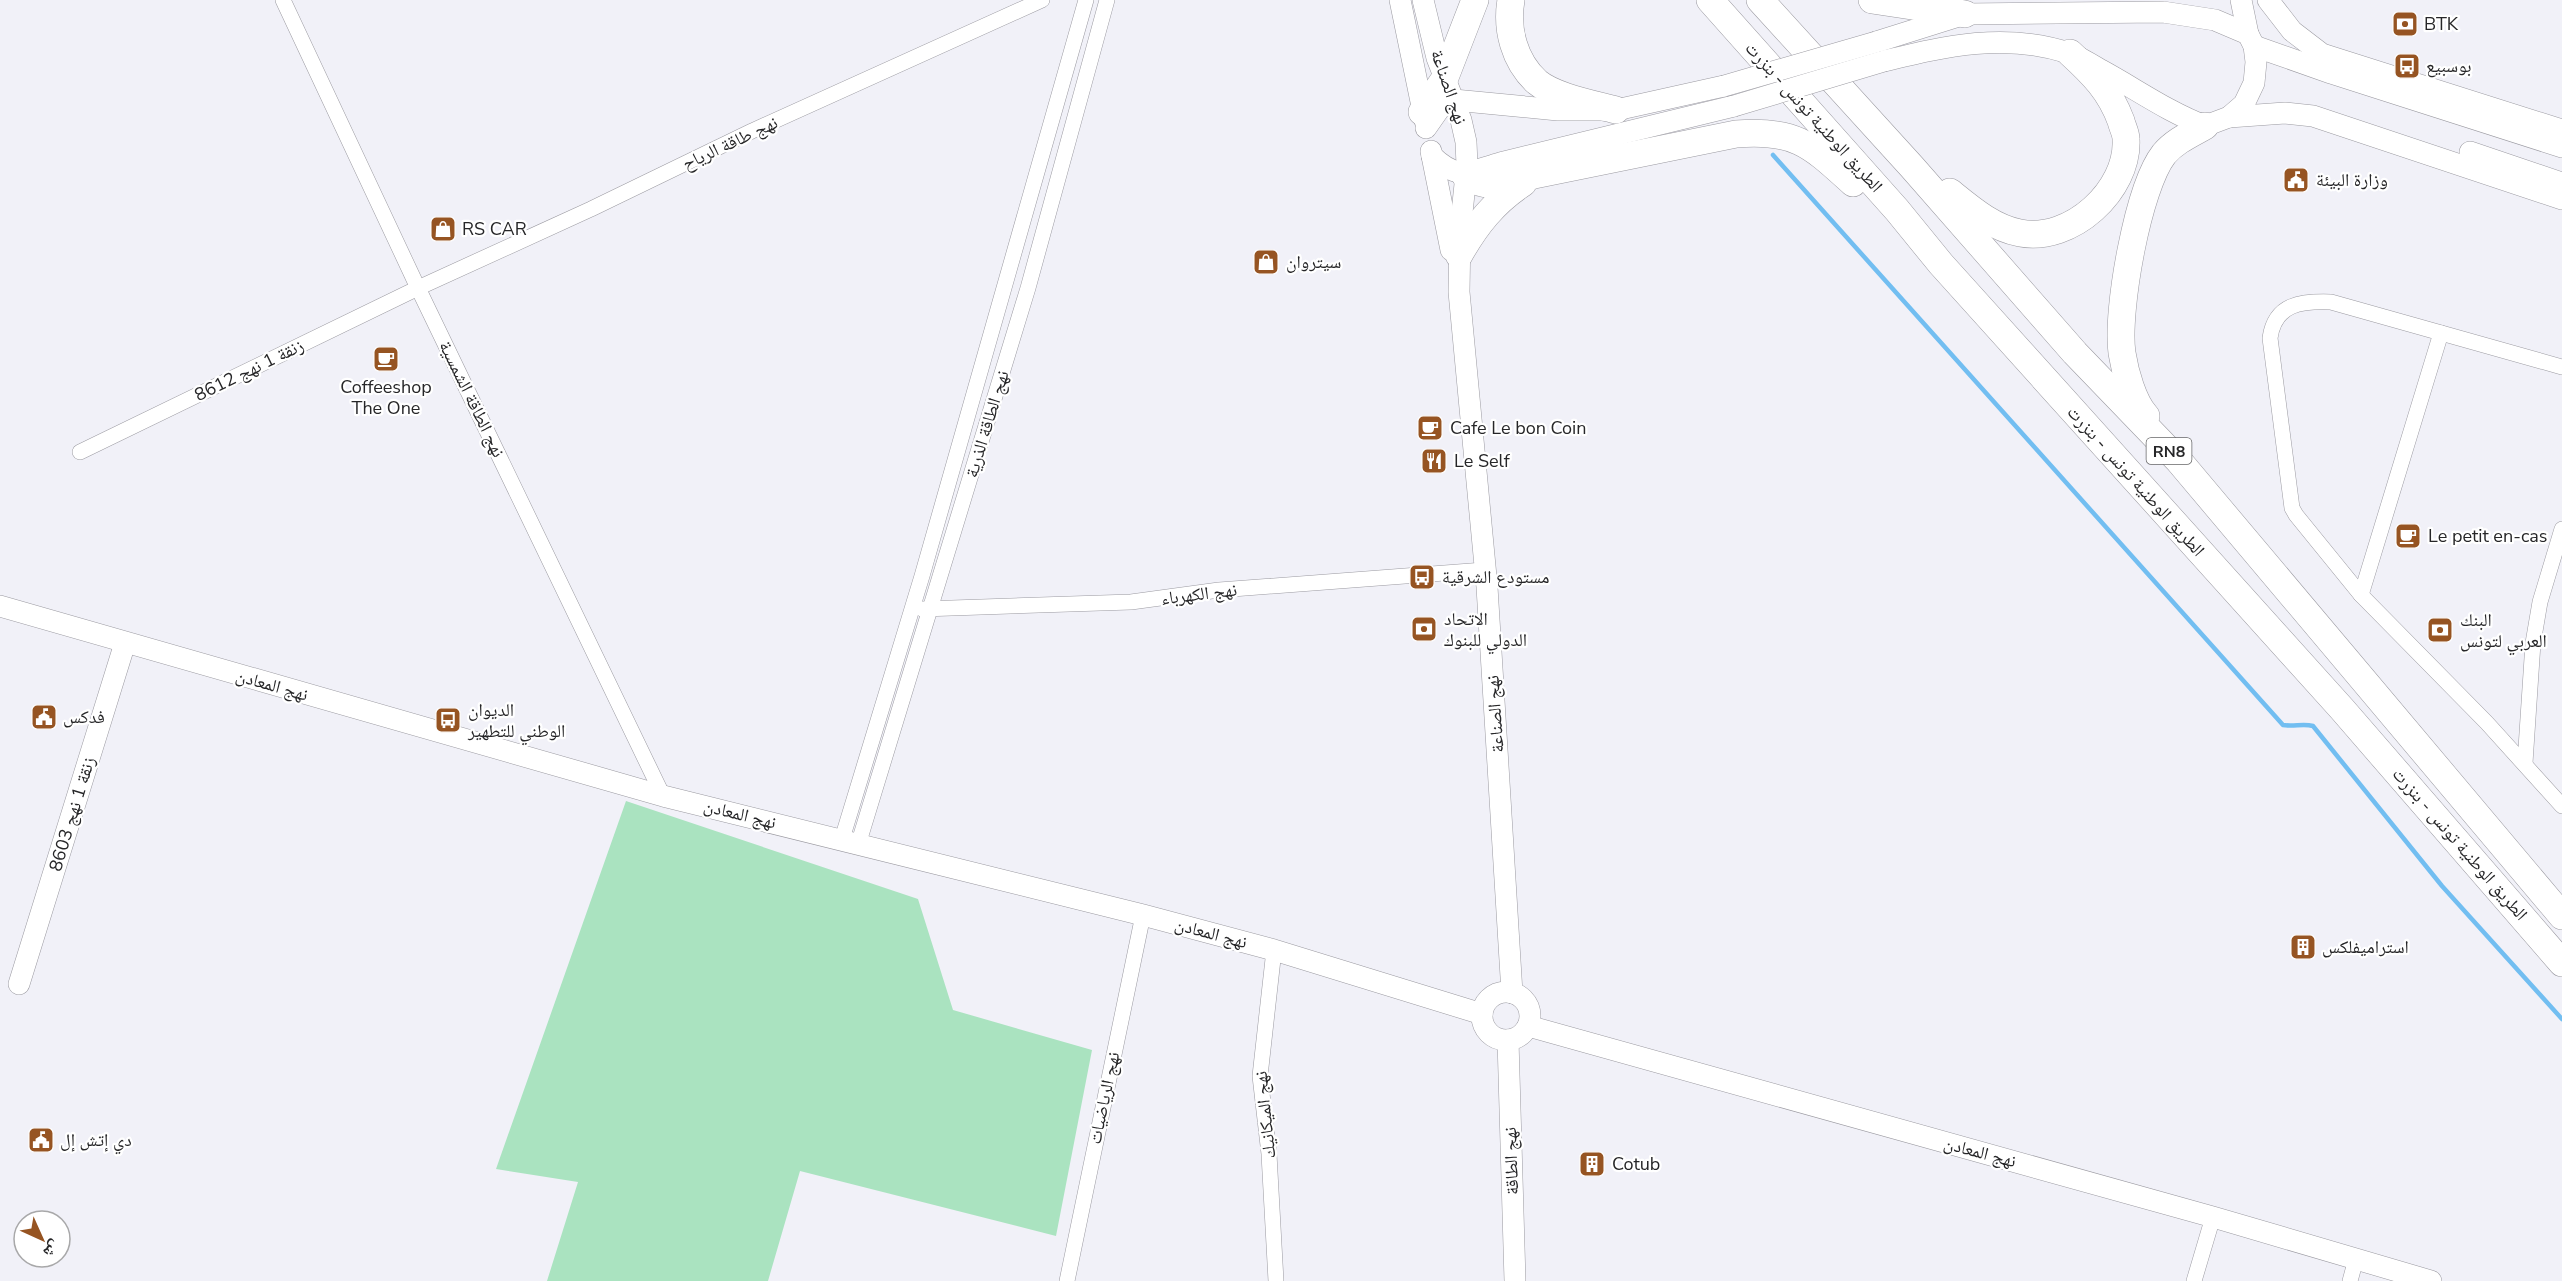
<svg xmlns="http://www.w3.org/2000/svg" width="2562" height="1281" viewBox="0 0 2562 1281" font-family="'Nunito Sans','Noto Naskh Arabic',sans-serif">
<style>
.green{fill:#aae3c0}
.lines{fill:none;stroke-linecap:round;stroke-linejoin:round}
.stream{stroke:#72bef1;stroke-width:4.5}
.street-casing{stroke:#9b9aa1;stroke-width:16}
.secondary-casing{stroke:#9b9aa1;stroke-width:22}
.highway-casing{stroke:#9b9aa1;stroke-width:28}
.street{stroke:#fff;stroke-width:15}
.secondary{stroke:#fff;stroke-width:21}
.highway{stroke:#fff;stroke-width:27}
.secondary-bridge-casing{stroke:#9b9aa1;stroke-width:22;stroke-linecap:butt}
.secondary-bridge{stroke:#fff;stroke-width:21}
.labels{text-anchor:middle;stroke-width:4.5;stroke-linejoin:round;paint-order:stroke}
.shield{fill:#fff;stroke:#676768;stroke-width:1.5}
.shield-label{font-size:16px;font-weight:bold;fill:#262628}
.poi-label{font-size:18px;fill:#262628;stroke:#fff;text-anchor:start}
.street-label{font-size:18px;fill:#262628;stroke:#fff}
</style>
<rect width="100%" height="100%" fill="#f1f1f8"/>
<!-- green -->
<path class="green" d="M626,801L918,899L953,1010L1092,1050L1056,1236L800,1171L768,1281H547L578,1182L496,1169Z"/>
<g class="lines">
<!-- stream -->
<path class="stream" d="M1773,155L2283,725C2294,727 2303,723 2313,726L2442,886L2562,1019"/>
<!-- street casing -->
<g class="street-casing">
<g id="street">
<path d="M283,0L418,288L663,796"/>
<path d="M2562,367L2331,302C2302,301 2275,303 2270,338L2292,508L2296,515L2361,595L2487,723L2562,806"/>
<path d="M80,452L418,288L591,209L752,131L1042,0"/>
<path d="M2361,595L2441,333"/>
<path d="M922,609L1131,602L1219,590L1484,570"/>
<path d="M2525,763L2533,643L2540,602L2562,529"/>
<path d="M842,839L922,576L1086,0"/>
<path d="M858,845L1028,288L1107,0"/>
<path d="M1274,950L1260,1076L1269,1154L1276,1281"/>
<path d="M1067,1281L1143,915"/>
<path d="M2194,1281L2213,1217"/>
<path d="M2350,1281L2356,1259"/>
</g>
</g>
<!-- secondary casing -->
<g class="secondary-casing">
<g id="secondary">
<path d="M1400,0L1425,121"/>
<path d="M1423,0L1437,58L1461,120L1466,142L1467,165L1460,232L1459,292L1487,587L1512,993"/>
<path d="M2241,0L2248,34"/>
<path d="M2268,0L2292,31L2322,54L2562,130"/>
<path d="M1876,42L1962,15"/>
<path d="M2254,46L2331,73L2562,147"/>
<path d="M1884,61C1946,46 2005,32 2069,53C2080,57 2091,64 2101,70C2136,89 2168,112 2205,126L2229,117L2244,104L2254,83L2256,62L2254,46L2248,34L2215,20L2163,12L1965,14"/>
<path d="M2229,117L2285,113L2313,116L2562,199"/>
<path d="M1426,128L1440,108L1454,100L1558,110H1616L1724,86"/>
<path d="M1431,151L1451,250"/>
<path d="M2470,152L2562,183"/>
<path d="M1432,156C1458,181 1469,172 1500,163L1734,106"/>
<path d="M0,606L663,796L1143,915L1274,950L1482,1014"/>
<path d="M19,984L125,643"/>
<circle cx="1506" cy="1016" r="24"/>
<path d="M1528,1026L2213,1217L2431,1281"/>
<path d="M1508,1040L1515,1281"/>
</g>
</g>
<!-- highway casing -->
<g class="highway-casing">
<g id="highway">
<path d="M1511,0C1506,29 1514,61 1537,82C1555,97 1594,104 1616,110"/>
<path d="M1710,0L1897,210L1941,264L2342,709L2562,963"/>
<path d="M1760,0L1912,167L2075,353L2179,461L2562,916"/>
<path d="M1872,0L1965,14"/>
<path d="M1422,112L1444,80L1475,0"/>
<path d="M1465,175C1490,192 1507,183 1534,175L1736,134C1796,129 1811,145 1853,183"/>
<path d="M1950,192C1971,209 1993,228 2020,233C2071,243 2129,190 2126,139C2126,133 2122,126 2121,121C2110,91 2093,74 2070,53"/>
<path d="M1459,255C1476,225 1494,202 1523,183"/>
<path d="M2146,416C2133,402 2125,372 2122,353C2116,311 2138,187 2164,154C2175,141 2191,134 2205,126"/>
</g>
</g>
<!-- street -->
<use href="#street" class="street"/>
<!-- secondary -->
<use href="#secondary" class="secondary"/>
<!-- highway -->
<use href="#highway" class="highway"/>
<!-- secondary-bridge casing -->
<g class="secondary-bridge-casing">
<g id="secondary-bridge">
<path d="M1724,86L1876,42"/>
<path d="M1734,106L1884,61"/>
</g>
</g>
<!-- secondary-bridge -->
<use href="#secondary-bridge" class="secondary-bridge"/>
</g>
<!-- icons -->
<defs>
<g id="bank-square" transform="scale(1.35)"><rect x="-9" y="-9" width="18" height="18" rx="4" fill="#965422" stroke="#fff"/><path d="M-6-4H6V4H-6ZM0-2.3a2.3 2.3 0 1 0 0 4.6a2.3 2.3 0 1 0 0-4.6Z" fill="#fff"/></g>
<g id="bus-square" transform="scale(1.35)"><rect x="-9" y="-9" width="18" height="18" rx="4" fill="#965422" stroke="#fff"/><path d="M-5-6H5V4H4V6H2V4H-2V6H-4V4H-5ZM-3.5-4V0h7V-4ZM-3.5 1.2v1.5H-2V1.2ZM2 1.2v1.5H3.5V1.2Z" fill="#fff"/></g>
<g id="civic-square" transform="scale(1.35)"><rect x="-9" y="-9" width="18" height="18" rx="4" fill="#965422" stroke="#fff"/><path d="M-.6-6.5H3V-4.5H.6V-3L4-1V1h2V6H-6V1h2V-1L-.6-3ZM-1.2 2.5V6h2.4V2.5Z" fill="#fff"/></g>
<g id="shop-square" transform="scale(1.35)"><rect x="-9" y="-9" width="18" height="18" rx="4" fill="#965422" stroke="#fff"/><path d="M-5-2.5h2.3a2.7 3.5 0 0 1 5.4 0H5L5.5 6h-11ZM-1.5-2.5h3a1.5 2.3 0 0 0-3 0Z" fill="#fff"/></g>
<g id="cafe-square" transform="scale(1.35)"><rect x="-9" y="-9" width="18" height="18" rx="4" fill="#965422" stroke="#fff"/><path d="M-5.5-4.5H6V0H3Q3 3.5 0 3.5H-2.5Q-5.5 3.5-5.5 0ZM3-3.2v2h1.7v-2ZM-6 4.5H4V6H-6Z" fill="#fff"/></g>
<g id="restaurant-square" transform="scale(1.35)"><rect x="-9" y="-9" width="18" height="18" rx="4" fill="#965422" stroke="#fff"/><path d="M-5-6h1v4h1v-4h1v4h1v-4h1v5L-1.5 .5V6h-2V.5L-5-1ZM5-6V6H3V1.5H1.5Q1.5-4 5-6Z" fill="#fff"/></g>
<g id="building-square" transform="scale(1.35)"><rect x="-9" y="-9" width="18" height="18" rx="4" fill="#965422" stroke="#fff"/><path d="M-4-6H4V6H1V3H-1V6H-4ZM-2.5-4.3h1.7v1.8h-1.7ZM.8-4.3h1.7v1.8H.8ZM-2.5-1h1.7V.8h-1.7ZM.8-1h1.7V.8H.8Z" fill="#fff"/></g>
</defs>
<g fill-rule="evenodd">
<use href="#bank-square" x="2405" y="24"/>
<use href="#bus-square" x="2407" y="66"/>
<use href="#civic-square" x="2296" y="180"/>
<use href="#shop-square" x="443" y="229"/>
<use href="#shop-square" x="1266" y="262"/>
<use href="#cafe-square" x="386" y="359"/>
<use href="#cafe-square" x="1430" y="428"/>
<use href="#restaurant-square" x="1434" y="461"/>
<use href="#cafe-square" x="2408" y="536"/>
<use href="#bus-square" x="1422" y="577"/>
<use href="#bank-square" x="1424" y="629"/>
<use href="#bank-square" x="2440" y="630"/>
<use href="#civic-square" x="44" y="717"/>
<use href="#bus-square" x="448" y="720"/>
<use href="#building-square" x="2303" y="947"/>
<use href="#civic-square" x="41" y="1140"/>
<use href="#building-square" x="1592" y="1164"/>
</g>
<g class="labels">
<!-- shield labels -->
<rect class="shield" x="2146.5" y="438" width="45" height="26" rx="4.5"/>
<g class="shield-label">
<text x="2169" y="457">RN8</text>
</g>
<!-- poi labels -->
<g class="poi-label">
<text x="2424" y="30">BTK</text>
<text x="2426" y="72">بوسبيع</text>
<text x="2316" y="186">وزارة البيئة</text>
<text x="462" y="235">RS CAR</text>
<text x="1286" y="268">سيتروان</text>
<text x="386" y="393" text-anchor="middle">Coffeeshop<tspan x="386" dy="21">The One</tspan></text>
<text x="1450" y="434">Cafe Le bon Coin</text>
<text x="1454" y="467">Le Self</text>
<text x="2428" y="542">Le petit en-cas</text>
<text x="1442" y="583">مستودع الشرقية</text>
<text x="1444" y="625">الاتحاد<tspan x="1444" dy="21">الدولي للبنوك</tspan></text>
<text x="2460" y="626">البنك<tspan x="2460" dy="21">العربي لتونس</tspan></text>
<text x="468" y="716">الديوان<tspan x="468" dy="21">الوطني للتطهير</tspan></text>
<text x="63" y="723">فدكس</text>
<text x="2322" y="953">استراميفلكس</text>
<text x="60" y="1146">دي إتش إل</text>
<text x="1612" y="1170">Cotub</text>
</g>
<!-- street labels -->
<g class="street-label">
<text transform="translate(1449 87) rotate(71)" y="6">نهج الصناعة</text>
<text transform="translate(1814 117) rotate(48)" y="6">الطريق الوطنية تونس - بنزرت</text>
<text transform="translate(730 143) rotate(-25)" y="6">نهج طاقة الرياح</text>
<text transform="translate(249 370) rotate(-26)" y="6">زنقة 1 نهج 8612</text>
<text transform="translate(472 399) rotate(64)" y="6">نهج الطاقة الشمسية</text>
<text transform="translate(987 424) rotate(-73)" y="6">نهج الطاقة الذرية</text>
<text transform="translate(2136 481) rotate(48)" y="6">الطريق الوطنية تونس - بنزرت</text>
<text transform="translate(1199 594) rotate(-7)" y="6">نهج الكهرباء</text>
<text transform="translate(272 685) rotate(16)" y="6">نهج المعادن</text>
<text transform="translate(1495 714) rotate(-94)" y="6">نهج الصناعة</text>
<text transform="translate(72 814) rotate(-73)" y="6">زنقة 1 نهج 8603</text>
<text transform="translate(740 814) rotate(14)" y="6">نهج المعادن</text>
<text transform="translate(2460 844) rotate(49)" y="6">الطريق الوطنية تونس - بنزرت</text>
<text transform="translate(1211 933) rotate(15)" y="6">نهج المعادن</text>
<text transform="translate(1104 1098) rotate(-78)" y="6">نهج الرياضيات</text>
<text transform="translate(1265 1115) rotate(-96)" y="6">نهج الميكانيك</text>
<text transform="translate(1980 1152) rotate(15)" y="6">نهج المعادن</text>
<text transform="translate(1511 1161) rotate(-92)" y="6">نهج الطاقة</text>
</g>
</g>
<!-- north arrow -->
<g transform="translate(42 1239) rotate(135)"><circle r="28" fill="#ffffff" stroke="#a8a8a9" stroke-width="1.5"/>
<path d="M0-4.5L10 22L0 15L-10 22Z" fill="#965422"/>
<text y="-9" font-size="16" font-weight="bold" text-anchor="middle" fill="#262628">ش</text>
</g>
</svg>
